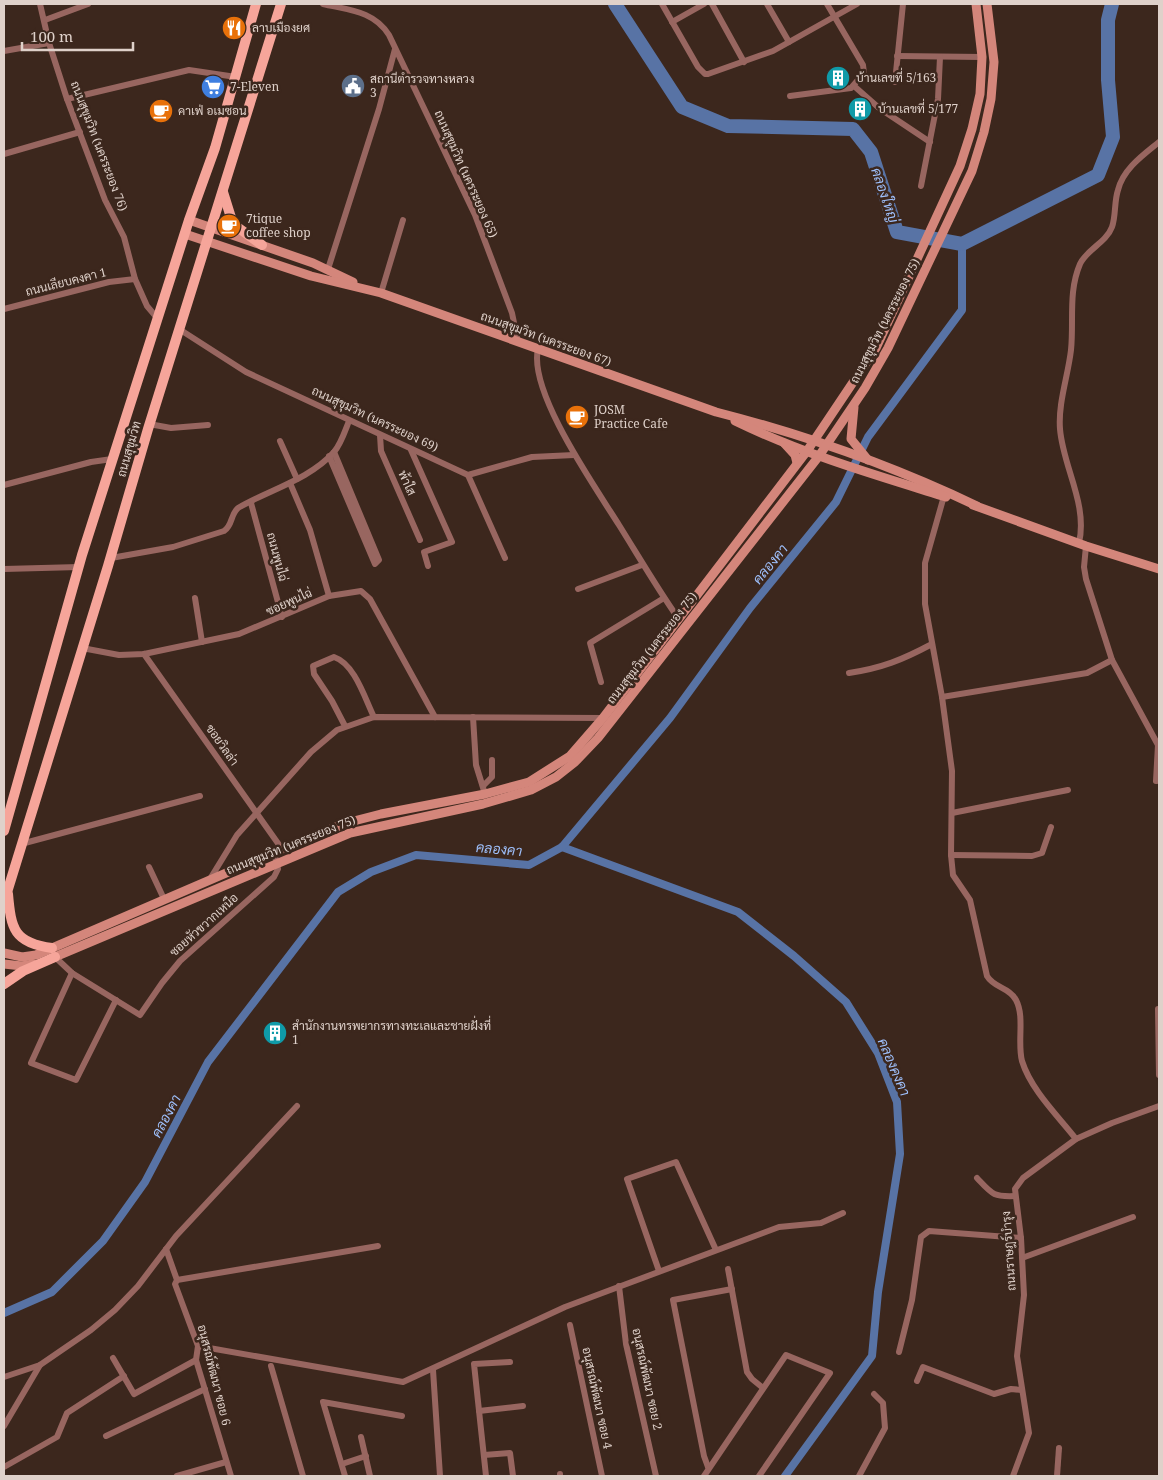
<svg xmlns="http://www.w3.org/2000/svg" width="1163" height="1480" viewBox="0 0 1163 1480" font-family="'Noto Serif',Sarabun,serif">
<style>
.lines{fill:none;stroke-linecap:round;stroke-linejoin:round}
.canal{stroke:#5873a5;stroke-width:8}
.river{stroke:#5873a5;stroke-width:14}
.street{stroke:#986660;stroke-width:6}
.secondary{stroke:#d4867b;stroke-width:9}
.primary{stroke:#f6a59a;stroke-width:10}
.labels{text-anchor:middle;stroke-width:5;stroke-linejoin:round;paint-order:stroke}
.poi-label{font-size:12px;fill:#dfd1ca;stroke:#3c271d;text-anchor:start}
.street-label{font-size:12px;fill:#dfd1ca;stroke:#3c271d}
.water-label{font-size:14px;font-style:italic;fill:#9ebffa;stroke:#3c271d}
</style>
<rect width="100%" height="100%" fill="#3c271d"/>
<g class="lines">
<!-- canal -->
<g class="canal">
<path d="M562,847L738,912L794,956L846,1002L878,1053L897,1102L900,1154L878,1292L872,1356L785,1476"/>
<path d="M4,1313L52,1292L103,1241L145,1182L208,1062L338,892L371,872L416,855L529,865L562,847L670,718L750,608L836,502L868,437L962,310V244"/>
</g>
<!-- river -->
<path class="river" d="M615,4L682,107L728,126L853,129L871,152L897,232L962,244L1098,175L1113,137L1108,80V20L1112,4"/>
<!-- street -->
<g class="street">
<path d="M40,4L49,43L67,99L105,200L124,237L135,279L147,306L158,319"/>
<path d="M323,4C349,10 374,11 389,35L475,215L512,313L518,342"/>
<path d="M662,4L698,67L705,74H708L773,51L857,4"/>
<path d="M712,4L744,62"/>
<path d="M767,4L789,42"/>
<path d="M45,20L88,4"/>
<path d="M672,22L704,4"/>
<path d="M4,51L49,43"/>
<path d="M897,56L982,57"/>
<path d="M895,82L903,4"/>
<path d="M854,86L879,108L930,142"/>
<path d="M790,96L851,88L864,73L863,65L827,4"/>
<path d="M67,99L189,70L236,77"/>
<path d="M4,154L80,132"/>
<path d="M921,186L938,99L940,57"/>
<path d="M328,269L379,109L395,49"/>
<path d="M381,293L403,220"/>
<path d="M4,309L109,282L135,279"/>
<path d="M179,329L246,372L468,475L532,457L574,455"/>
<path d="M538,349C528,392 596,488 619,525C639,557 657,588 678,618"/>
<path d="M149,424L171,428L208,425"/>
<path d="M380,435L381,451L420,540"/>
<path d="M280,441L297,479"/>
<path d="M411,450L452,542L424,552L428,566"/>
<path d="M329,456L375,564L379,560L334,452"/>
<path d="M468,475L505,558"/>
<path d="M290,483L310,530L329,596"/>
<path d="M4,485L91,462L112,459"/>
<path d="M944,496L925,563V604L942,697L952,771L951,855L953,875L970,900L987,976C994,988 1009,987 1016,1000C1025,1017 1017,1042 1022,1061C1031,1090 1058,1116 1076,1139"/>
<path d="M251,503L282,617"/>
<path d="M1079,543C1088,504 1063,467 1060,429C1058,403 1068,376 1071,350C1074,321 1068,292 1080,264C1087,249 1106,243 1112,227C1116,216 1114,202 1118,190C1123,169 1143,155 1159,142"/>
<path d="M1086,546L1084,567L1086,579L1112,660L1158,745L1156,781"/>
<path d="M111,558L173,547L224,531C233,525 230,515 238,508C268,490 309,480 334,452C341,444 345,431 349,421"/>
<path d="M4,569L79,567"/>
<path d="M578,589L642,565"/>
<path d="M195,598L202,642"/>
<path d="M82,648L119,655L144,654L239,634L329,596L361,591L370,599L435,717"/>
<path d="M144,654L282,849"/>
<path d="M849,673C882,668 902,660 932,644"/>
<path d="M601,682L590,643L664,598"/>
<path d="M942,697L1087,673L1112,660"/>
<path d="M473,717L476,765L485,794"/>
<path d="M345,726L332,701L314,674L313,666L334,657C355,664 365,699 374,717"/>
<path d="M483,786L492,777V760"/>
<path d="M952,813L1068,790"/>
<path d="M21,844L200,796"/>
<path d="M951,855L1032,856L1042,853L1051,827"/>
<path d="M149,867L164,899"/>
<path d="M210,879L237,835L311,752L337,730L374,717L603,718"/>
<path d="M55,957L72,973L140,1015L162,983L180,961L274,877L278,869L274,852"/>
<path d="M72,973L31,1063L76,1080L116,1000"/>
<path d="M1158,1009L1159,1075"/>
<path d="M977,1178C992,1194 993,1197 1015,1196"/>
<path d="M166,1249L177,1280L175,1284L198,1346L196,1360L231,1476"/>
<path d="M1022,1258L1133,1217"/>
<path d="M728,1269L747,1372L752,1379L763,1388"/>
<path d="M659,1271L627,1179L676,1162L716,1250"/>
<path d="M177,1280L378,1246"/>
<path d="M619,1286L626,1344L656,1476"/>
<path d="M570,1325L602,1476"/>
<path d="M198,1346L403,1382L565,1307L605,1292L779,1227L821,1223L843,1213"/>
<path d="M899,1352L912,1300L921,1237L929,1231L1021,1238"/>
<path d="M113,1358L134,1394L196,1360"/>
<path d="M271,1366L303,1476"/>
<path d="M433,1370L440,1476"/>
<path d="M4,1377L40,1365L91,1330L115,1310L138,1286L176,1236L297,1106"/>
<path d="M917,1381L923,1367L994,1394L1011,1389L1022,1390"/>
<path d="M479,1411L523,1406"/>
<path d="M4,1426L40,1365"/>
<path d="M106,1436L205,1389"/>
<path d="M361,1437L370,1476"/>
<path d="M484,1455L510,1453L513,1476"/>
<path d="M342,1464L366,1456"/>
<path d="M4,1467L57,1437L67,1413L124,1376"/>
<path d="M708,1467L704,1456L673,1300L732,1289"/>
<path d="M560,1474V1476"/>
<path d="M177,1476L226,1462"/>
<path d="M345,1476L323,1402L402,1416"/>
<path d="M486,1476L474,1364L510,1362"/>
<path d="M704,1476L786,1355L830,1373L759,1476"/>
<path d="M859,1476L885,1428L883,1403L874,1394"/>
<path d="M1013,1476L1029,1433L1017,1356L1024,1295L1021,1238L1015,1189L1023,1178L1076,1139L1112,1123L1159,1106"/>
<path d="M1057,1476L1059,1448"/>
</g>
<!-- secondary -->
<g class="secondary">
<path d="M189,220L313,263L353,282"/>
<path d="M185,234L311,276L381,293L716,412C806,435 893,466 977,506"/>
<path d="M854,407L851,439L868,460"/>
<path d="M735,421C803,454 875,475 946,497"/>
<path d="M784,443L795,455L797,463"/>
<path d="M973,505L1086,546L1159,569"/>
<path d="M4,953L22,957L36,955L282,849L346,823L381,814L485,794L529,782L570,756L603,718L807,451L876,348L960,166L972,129L980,94L982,57L976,4"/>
<path d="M50,959L350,833L483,804L531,790L556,777L575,762L598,738L819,456L865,388L888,348L972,171L984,132L991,99L994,62L987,4"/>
<path d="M4,964L22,966L33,964"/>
</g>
<!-- primary -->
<g class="primary">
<path d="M223,192L233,224L262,245"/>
<path d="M4,831L82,555L189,220L215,148L256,4"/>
<path d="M8,894C11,929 14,943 52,948"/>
<path d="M4,902L108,566L148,429L281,4"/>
<path d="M4,984L23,971L55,957"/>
</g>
</g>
<!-- icons -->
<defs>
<g id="restaurant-disc" transform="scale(1.25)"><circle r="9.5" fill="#e8710a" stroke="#3c271d"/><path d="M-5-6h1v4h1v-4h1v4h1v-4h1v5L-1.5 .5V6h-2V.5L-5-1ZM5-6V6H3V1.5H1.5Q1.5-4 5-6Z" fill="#fff"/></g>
<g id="building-disc" transform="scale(1.25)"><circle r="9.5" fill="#0f9aa8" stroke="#3c271d"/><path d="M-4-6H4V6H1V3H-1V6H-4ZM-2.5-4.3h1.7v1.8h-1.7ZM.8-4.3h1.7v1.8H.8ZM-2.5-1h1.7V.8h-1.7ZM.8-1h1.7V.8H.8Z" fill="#fff"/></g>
<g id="civic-disc" transform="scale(1.25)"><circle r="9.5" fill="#5c6f8a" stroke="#3c271d"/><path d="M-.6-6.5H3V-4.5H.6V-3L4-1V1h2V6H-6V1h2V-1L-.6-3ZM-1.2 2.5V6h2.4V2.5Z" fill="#fff"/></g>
<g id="supermarket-disc" transform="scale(1.25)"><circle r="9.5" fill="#3f7fe0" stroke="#3c271d"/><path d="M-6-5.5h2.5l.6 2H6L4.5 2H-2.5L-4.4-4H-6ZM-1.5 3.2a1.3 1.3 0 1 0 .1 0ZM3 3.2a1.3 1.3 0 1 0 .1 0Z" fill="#fff"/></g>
<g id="cafe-disc" transform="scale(1.25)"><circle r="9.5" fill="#e8710a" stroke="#3c271d"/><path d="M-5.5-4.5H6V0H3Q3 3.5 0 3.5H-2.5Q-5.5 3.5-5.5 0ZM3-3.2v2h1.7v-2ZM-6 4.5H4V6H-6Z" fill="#fff"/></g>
</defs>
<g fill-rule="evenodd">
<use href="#restaurant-disc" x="234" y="28"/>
<use href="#building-disc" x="838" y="78"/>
<use href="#civic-disc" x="353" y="86"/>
<use href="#supermarket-disc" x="213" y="87"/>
<use href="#building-disc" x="860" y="109"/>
<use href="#cafe-disc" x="161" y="111"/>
<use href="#cafe-disc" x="229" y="226"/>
<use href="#cafe-disc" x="577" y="417"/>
<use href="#building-disc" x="275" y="1033"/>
</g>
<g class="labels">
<!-- poi labels -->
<g class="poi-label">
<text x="252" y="32">ลาบเมืองยศ</text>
<text x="856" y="82">บ้านเลขที่ 5/163</text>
<text x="370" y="83">สถานีตำรวจทางหลวง<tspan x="370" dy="14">3</tspan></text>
<text x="230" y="91">7-Eleven</text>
<text x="878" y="113">บ้านเลขที่ 5/177</text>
<text x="178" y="115">คาเฟ่ อเมซอน</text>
<text x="246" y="223">7tique<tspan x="246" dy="14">coffee shop</tspan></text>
<text x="594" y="414">JOSM<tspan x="594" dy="14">Practice Cafe</tspan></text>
<text x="292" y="1030">สำนักงานทรพยากรทางทะเลและชายฝั่งที่<tspan x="292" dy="14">1</tspan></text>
</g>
<!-- street labels -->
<g class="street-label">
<text transform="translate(99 146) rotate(69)" y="4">ถนนสุขุมวิท (นครระยอง 76)</text>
<text transform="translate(466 174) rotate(66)" y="4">ถนนสุขุมวิท (นครระยอง 65)</text>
<text transform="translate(66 282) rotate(-14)" y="4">ถนนเลียบคงคา 1</text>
<text transform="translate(885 321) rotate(-63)" y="4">ถนนสุขุมวิท (นครระยอง 75)</text>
<text transform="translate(546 339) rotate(20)" y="4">ถนนสุขุมวิท (นครระยอง 67)</text>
<text transform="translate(375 419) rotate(25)" y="4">ถนนสุขุมวิท (นครระยอง 69)</text>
<text transform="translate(129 449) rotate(-74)" y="4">ถนนสุขุมวิท</text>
<text transform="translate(407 483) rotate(66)" y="4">พ้าใส</text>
<text transform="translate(277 557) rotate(75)" y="4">ถนนพูนไฉ่</text>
<text transform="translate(289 602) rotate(-24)" y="4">ซอยพูนไฉ่</text>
<text transform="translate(652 648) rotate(-52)" y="4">ถนนสุขุมวิท (นครระยอง 75)</text>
<text transform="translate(222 745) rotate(55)" y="4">ซอยวิลล่า</text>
<text transform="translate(291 845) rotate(-22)" y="4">ถนนสุขุมวิท (นครระยอง 75)</text>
<text transform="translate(204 925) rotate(-42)" y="4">ซอยหัวขวากเหนือ</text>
<text transform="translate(1009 1251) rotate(-94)" y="4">ถนนราษฎร์บำรุง</text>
<text transform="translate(214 1375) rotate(76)" y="4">อนุสรณ์พัฒนา ซอย 6</text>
<text transform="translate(647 1379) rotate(78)" y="4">อนุสรณ์พัฒนา ซอย 2</text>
<text transform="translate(597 1398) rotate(78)" y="4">อนุสรณ์พัฒนา ซอย 4</text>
</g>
<!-- water labels -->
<g class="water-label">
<text transform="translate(885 195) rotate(71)" y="5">คลองใหญ่</text>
<text transform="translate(770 564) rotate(-51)" y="5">คลองคา</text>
<text transform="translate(499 849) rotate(5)" y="5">คลองคา</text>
<text transform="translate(894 1067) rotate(67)" y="5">คลองคงคา</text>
<text transform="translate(166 1116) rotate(-62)" y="5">คลองคา</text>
</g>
</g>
<!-- border -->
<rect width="1163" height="1480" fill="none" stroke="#dfd1ca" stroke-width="10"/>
<!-- scale -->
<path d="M22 42v8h111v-8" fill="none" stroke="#dfd1ca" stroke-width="2.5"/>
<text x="30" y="42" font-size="15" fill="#dfd1ca" stroke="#3c271d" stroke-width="4" paint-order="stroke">100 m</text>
</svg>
